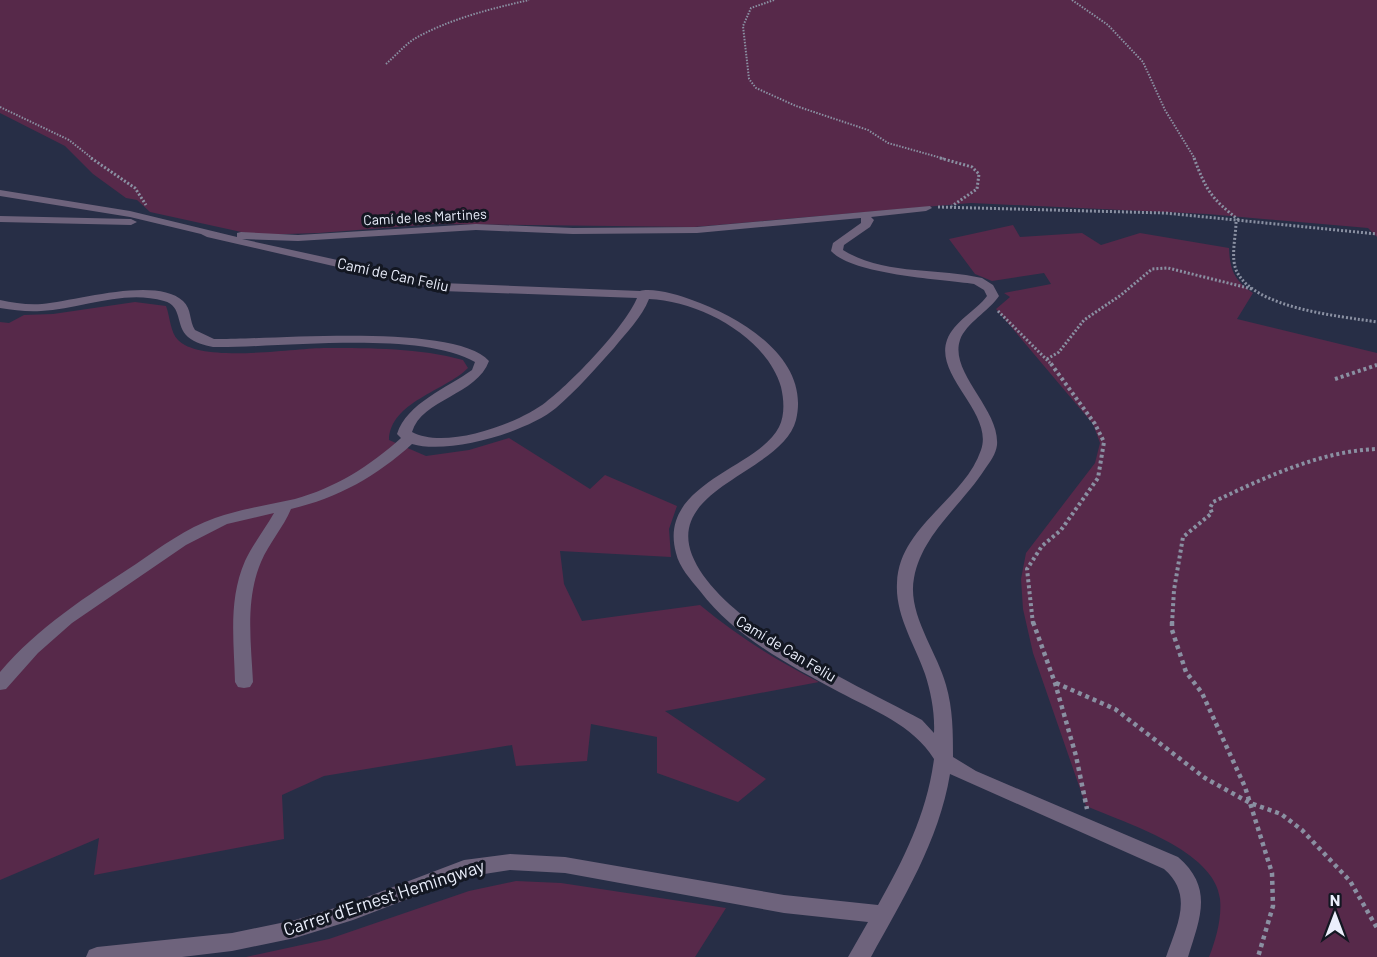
<svg xmlns="http://www.w3.org/2000/svg" width="1377" height="957" viewBox="0 0 1377 957" font-family="Barlow,sans-serif">
<style>
.green{fill:#57294a}
.lines{fill:none;stroke-linecap:round;stroke-linejoin:round}
.path-far3{stroke:#8a90a2;stroke-width:2;stroke-dasharray:1.5 1.5;stroke-linecap:butt}
.path-far2{stroke:#8a90a2;stroke-width:3;stroke-dasharray:2 2;stroke-linecap:butt}
.path-far1{stroke:#8a90a2;stroke-width:4;stroke-dasharray:3 3;stroke-linecap:butt}
.path{stroke:#8a90a2;stroke-width:4.5;stroke-dasharray:4 4;stroke-linecap:butt}
.minor{fill:#6e637c;fill-rule:evenodd}
.labels{text-anchor:middle;stroke-width:6;stroke-linejoin:round;paint-order:stroke}
.far-street-label{font-size:14px;fill:#ebeffc;stroke:#131722}
.street-label{font-size:15px;fill:#ebeffc;stroke:#131722}
.near-street-label{font-size:18px;fill:#ebeffc;stroke:#131722}
</style>
<rect width="100%" height="100%" fill="#272e46"/>
<!-- green -->
<g class="green">
<path d="M0,0H1377V237L1368,228L1207,214L971,203L694,227L435,224L319,233L255,235L150,212L137,200L126,198L93,174L65,146L0,113Z"/>
<path d="M1013,225L1020,237L1082,233L1101,245L1140,233L1229,248C1230,270 1234,280 1253,293L1237,319L1377,353V957H1209C1216,939 1222,918 1220,899C1215,850 1125,823 1086,806L1033,653L1023,609L1021,579L1026,553L1095,463L1100,443L1093,424L996,309L1010,297L1004,293L1051,284L1044,273L992,281L975,274L949,239Z"/>
<path d="M135,302L166,306C170,316 170,332 178,340C201,364 294,348 326,348C371,348 420,348 463,360L468,368C445,391 390,402 389,440L426,456L469,450L509,438L590,489L605,475L677,506L669,529L671,557L560,551L564,584L582,621L700,605C737,636 776,660 819,682L665,711L766,779L738,802L657,773V737L591,724L587,761L516,766L512,745L324,776L282,795L284,839L94,875L99,838L0,880V322L9,323L24,315L53,314Z"/>
<path d="M516,881L561,883L726,908L695,957H246L329,939L469,891Z"/>
</g>
<g class="lines">
<!-- path-far3 -->
<g class="path-far3">
<path d="M774,0L751,8L743,26L749,79L756,88L796,106L868,130L888,143L945,159"/>
<path d="M1072,0L1108,25L1143,62L1165,110L1195,159"/>
<path d="M386,64C395,56 404,46 414,39C449,19 490,9 529,0"/>
<path d="M0,107L69,140L93,159"/>
</g>
<!-- path-far2 -->
<g class="path-far2">
<path d="M91,158L135,188L146,205"/>
<path d="M940,158L972,167L979,174L977,189L952,206"/>
<path d="M1194,158C1207,192 1211,198 1240,221"/>
<path d="M938,207L1165,213L1377,234"/>
<path d="M1236,222C1236,237 1230,258 1237,272C1256,309 1340,316 1377,322"/>
<path d="M998,311L1050,363"/>
<path d="M1047,359L1059,352L1084,320L1121,295L1152,269L1168,268L1252,289"/>
</g>
<!-- path-far1 -->
<g class="path-far1">
<path d="M1335,379L1377,365"/>
<path d="M1033,624L1027,569L1042,546L1061,530L1098,478L1104,442L1095,424L1049,361"/>
<path d="M1172,624L1174,590L1183,537L1212,513L1210,508L1213,502C1264,478 1320,451 1377,449"/>
</g>
<!-- path -->
<g class="path">
<path d="M1033,622L1055,683L1076,756L1087,809"/>
<path d="M1172,622V630L1186,672L1202,693L1245,787L1272,873L1273,906L1258,957"/>
<path d="M1056,683L1115,709L1205,778L1250,803L1281,814L1302,830L1350,881L1377,928"/>
</g>
<!-- minor -->
<g class="minor">
<path d="M0,190L130,211L237,237V233L241,232L298,235L476,224L573,228L697,227L930,206L932,208L926,211L871,217L874,220L870,227L844,245L843,250C883,275 938,268 982,278L993,285L999,296C989,311 966,323 960,340C949,373 1000,409 997,445C996,454 990,462 985,469C962,505 922,534 914,578C907,614 937,651 946,685C953,709 953,733 953,757L976,771L1178,857C1214,888 1200,918 1188,957H1166C1177,925 1194,895 1164,869L950,774C939,841 903,899 871,957H848L868,922L784,913L565,873L510,870L465,877L353,920L295,938L232,951L182,957H86L89,950L97,947L232,933L295,920L351,903L464,860L510,854L565,857L784,895L878,905C904,859 927,813 934,759C913,725 873,710 839,692C789,665 735,637 700,591C691,580 679,567 676,553C657,483 758,469 779,427C785,415 784,400 781,387C766,336 699,301 649,299C642,317 626,333 614,348C596,368 577,390 556,408C527,432 449,455 412,444C377,476 338,498 291,509C283,528 269,543 261,562C245,600 251,642 253,682L250,687L244,688L238,687L235,682C234,641 228,600 245,561C253,544 265,529 274,513L227,524L186,545L72,623L38,653L6,689L0,690V672C38,627 87,596 136,564C161,547 186,528 215,518C241,509 268,505 295,499C335,488 370,466 401,438L397,434C407,403 447,388 472,370L475,362C418,330 282,348 213,347C204,345 195,343 188,337C175,326 183,306 164,301C124,289 81,309 41,311C27,312 14,310 0,308V300C14,303 27,305 42,304C76,301 156,276 183,301C192,309 189,321 195,330L214,339C268,340 455,322 489,361C477,395 422,399 412,432C445,450 518,424 546,402C571,383 625,327 637,298L442,291L207,237L201,234L130,217L0,196ZM861,218V223L833,243L831,251C853,275 941,279 974,284L984,290L987,296C976,311 954,321 947,340C934,376 994,413 981,450C964,500 899,526 897,583C895,615 915,645 925,674C931,692 935,714 934,733L922,720C858,685 720,625 692,555C666,487 783,472 796,420C811,358 740,317 692,300C680,295 651,287 640,291L442,283L242,239L298,241L476,230L573,234L697,233Z"/>
<path d="M0,216L131,219L137,222L131,225L0,222Z"/>
</g>
</g>
<g class="labels">
<!-- far-street labels -->
<g class="far-street-label">
<text transform="translate(425 217) rotate(-3)" y="5">Camí de les Martines</text>
</g>
<!-- street labels -->
<g class="street-label">
<text transform="translate(393 275) rotate(12)" y="5">Camí de Can Feliu</text>
<text transform="translate(786 649) rotate(31)" y="5">Camí de Can Feliu</text>
</g>
<!-- near-street labels -->
<g class="near-street-label">
<text transform="translate(384 898) rotate(-18)" y="6">Carrer d'Ernest Hemingway</text>
</g>
</g>
<!-- north arrow -->
<g transform="translate(1335 915)" stroke="#131722" stroke-width="4.5" paint-order="stroke">
<path d="M0-4.5L10 22L0 15L-10 22Z" fill="#ebeffc"/>
<text y="-9" font-size="16" font-weight="bold" text-anchor="middle" fill="#ebeffc">N</text>
</g>
</svg>
